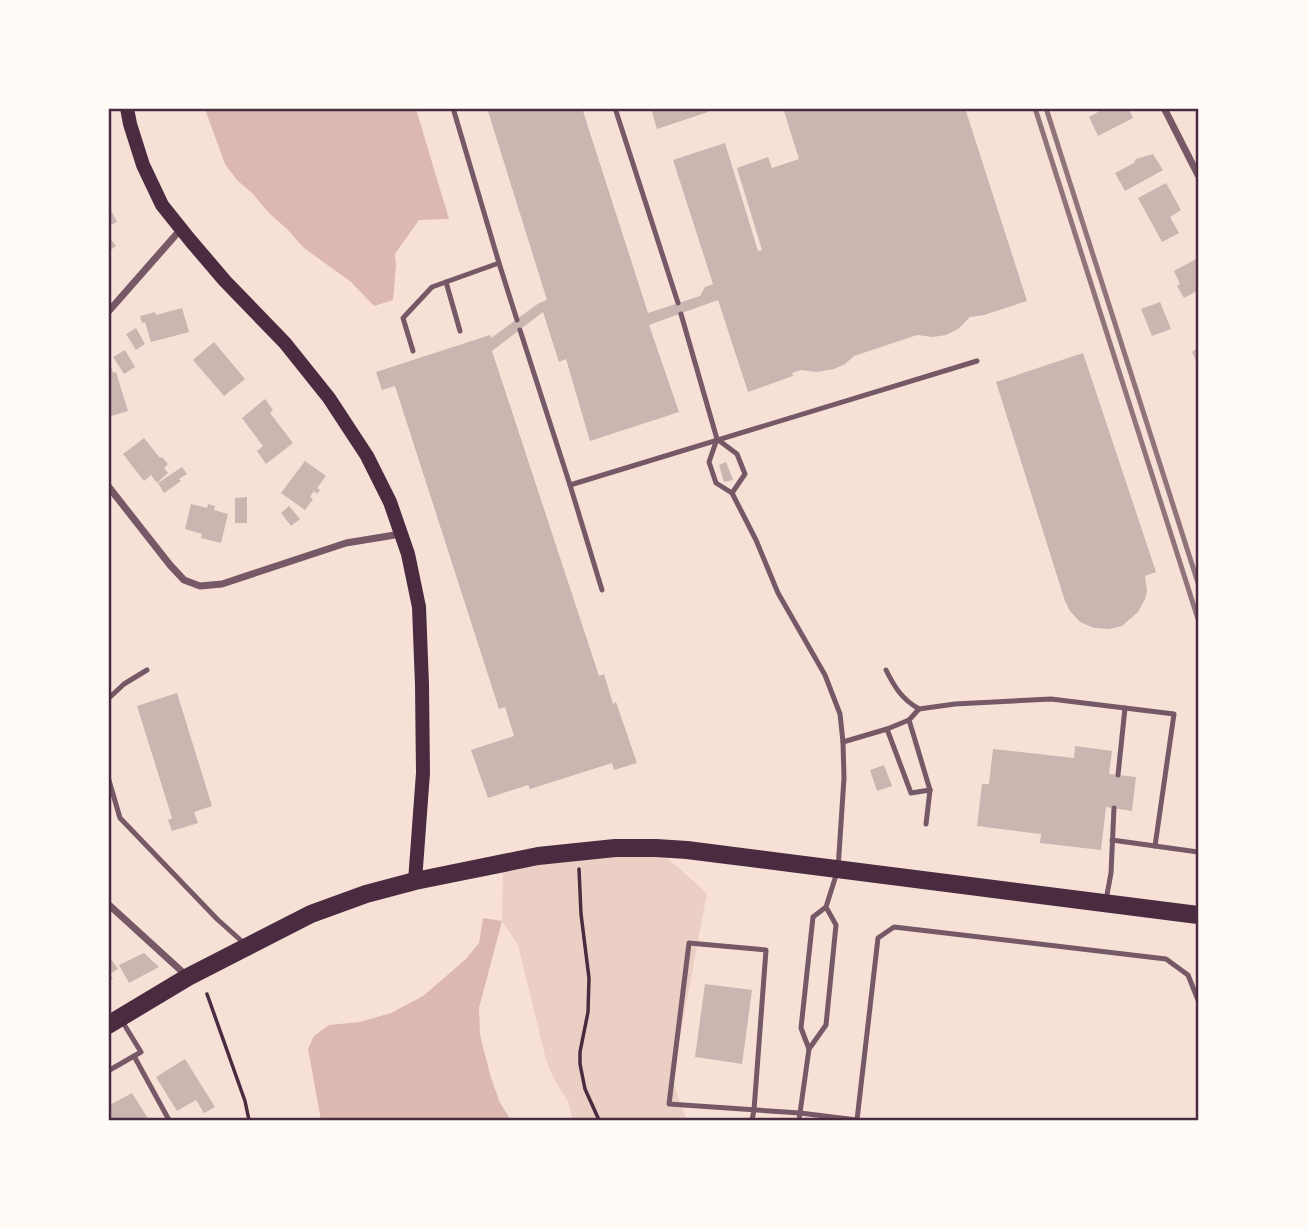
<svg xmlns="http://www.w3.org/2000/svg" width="1307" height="1229" viewBox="0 0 1307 1229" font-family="Karla,sans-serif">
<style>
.green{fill:#ebcfc5}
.water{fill:#dcb8b0}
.building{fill:#ccb4b1}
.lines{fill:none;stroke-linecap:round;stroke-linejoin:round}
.path{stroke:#4a2c40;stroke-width:3.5}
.service{stroke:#755966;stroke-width:5}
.minor{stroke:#755966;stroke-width:7}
.secondary{stroke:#4a2c40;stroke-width:14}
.primary{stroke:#4a2c40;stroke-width:18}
.rail{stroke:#8f747c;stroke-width:5}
.neatline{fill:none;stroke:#4a2c40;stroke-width:2.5}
</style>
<rect width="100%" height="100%" fill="#f7e1d7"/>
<!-- green -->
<path class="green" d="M656,848L707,893L672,1080L686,1118L714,1120H573L568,1102L553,1077L546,1060L518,945L502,921L503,863Z"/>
<!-- water -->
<g class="water">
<path d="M205,109H416L449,219L419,220L395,254L396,265L393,300L374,306L351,282L304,248L287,229L269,213L253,194L237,180L225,164Z"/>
<path d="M483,918L502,921L479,1008L480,1035L491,1078L500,1103L511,1120H321L308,1049L314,1036L329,1025L360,1022L391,1013L423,996L466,959L479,943Z"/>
</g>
<!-- building -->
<g class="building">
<path d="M487,108H582L648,313L700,296L705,287L713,284L673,160L725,143L758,251L762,250L737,168L768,157L772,168L799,159L783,108H965L1027,301L984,315L970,317L958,329L946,335L933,337L917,335L854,356L845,364L834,369L817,372L801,370L792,373L793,376L748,392L718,300L649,325L679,412L590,441L566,359L559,362L543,312L492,351L599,676L604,674L613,704L616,702L637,763L614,770L612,763L530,789L528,785L488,798L471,750L514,736L505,707L499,709L395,386L382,390L376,372L490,335L491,338L539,303L547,300Z"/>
<path d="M651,108H707L708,112L657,129Z"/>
<path d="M1105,108H1128L1133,118L1098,136L1089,117Z"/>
<path d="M1153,154L1163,170L1125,191L1115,173L1134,163L1136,159Z"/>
<path d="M1166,183L1181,210L1170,217L1179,233L1162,242L1138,198Z"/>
<path d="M108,205L117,222L111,225L108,223Z"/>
<path d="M108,236L116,246L108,252Z"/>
<path d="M1198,258V292L1197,291L1184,298L1177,286L1180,284L1174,271Z"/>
<path d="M1160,302L1171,329L1152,336L1141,309Z"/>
<path d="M182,308L189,332L151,342L145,322L142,323L140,316L155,312L156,315Z"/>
<path d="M136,328L145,344L136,350L126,334Z"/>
<path d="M214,342L245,379L224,396L193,360Z"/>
<path d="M1198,348V365L1192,352Z"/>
<path d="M125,350L135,367L124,374L113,357Z"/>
<path d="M1083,353L1156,572L1145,576L1147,591L1145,599L1138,612L1122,626L1109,629L1094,628L1080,622L1070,611L1065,601L996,382Z"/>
<path d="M108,366H111L113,373L116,372L128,411L108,417Z"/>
<path d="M265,399L273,410L270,413L293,443L266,464L257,451L263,446L242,418Z"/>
<path d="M144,438L160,458L162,457L168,464L164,468L168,473L157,483L151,475L144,481L123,454Z"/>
<path d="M305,461L326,476L317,488L320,490L317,494L314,491L310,497L313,499L305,510L281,493Z"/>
<path d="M726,462L733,480L724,482L719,465Z"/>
<path d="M182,467L187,474L179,479L181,481L164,493L158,483Z"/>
<path d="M247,497V523H235V498Z"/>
<path d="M191,504L207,508L208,504L215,506L214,510L228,514L221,543L201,538L202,534L185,529Z"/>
<path d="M289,506L300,519L291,526L281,513Z"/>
<path d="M177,693L212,806L194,812L198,823L172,831L168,820L172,818L137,706Z"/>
<path d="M1075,746L1112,751L1109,774L1136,777L1132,811L1106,807L1101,850L1040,843L1041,834L977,826L982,784H989L993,749L1074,758Z"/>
<path d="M884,765L892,786L877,791L870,770Z"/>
<path d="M144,953L159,967L129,983L119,965Z"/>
<path d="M108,955L118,969L110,974L113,979L108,982Z"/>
<path d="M705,984L752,990L742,1064L695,1057Z"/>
<path d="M185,1059L215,1107L204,1113L196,1100L177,1111L156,1077Z"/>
<path d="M132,1093L149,1120H108V1106Z"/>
</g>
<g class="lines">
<!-- path -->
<g class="path">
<path d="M579,869L581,914L589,978L588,1012L580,1052V1064L585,1089L599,1120"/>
<path d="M207,994L245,1101L249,1120"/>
</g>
<!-- service -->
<g class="service">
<path d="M615,108L678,303"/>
<path d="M499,263L517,320"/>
<path d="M446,282L460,331"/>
<path d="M681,314L717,439L709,462L716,483L732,493L756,540L778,593L825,675L840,714L843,742L844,778L838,869L826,907L813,917L801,1028L809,1049L826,1025L836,925L826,907"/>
<path d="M520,330L570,485L602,590"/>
<path d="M413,351L403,318L432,287L499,263L453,108"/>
<path d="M717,439L737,454L745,474L732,493"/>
<path d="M570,485L977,361"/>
<path d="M886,670C895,688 902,699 919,709L955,704L1051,699L1174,714L1155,846"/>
<path d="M108,699L124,684L147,670"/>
<path d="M887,729L911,793L930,790L909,720"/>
<path d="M843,742L887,729L909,720L919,709"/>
<path d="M1118,775L1125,708"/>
<path d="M108,777L120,818L217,919L246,945"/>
<path d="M926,824L930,790"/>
<path d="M1112,840L1198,852"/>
<path d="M1106,900L1111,873L1114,808"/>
<path d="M134,1056L169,1120"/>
<path d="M108,1071L141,1052L122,1021"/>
<path d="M752,1120L754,1110L766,950L689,943L669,1104L800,1113L857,1120"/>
<path d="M799,1120L809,1049"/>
<path d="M857,1120L878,938L894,927L1166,959L1188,975L1198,1000"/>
</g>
<!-- minor -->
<g class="minor">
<path d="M1164,108L1198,175"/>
<path d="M108,312L181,229"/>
<path d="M108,486L170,565L184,580L200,586L222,584L346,543L401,534"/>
<path d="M108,904L188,977"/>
</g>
<!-- secondary -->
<path class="secondary" d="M127,108L130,124L143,165L162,205L190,240L225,281L285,343L329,398L367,456L390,502L408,554L419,607L422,685L423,773L415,881"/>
<!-- primary -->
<path class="primary" d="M108,1025L188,977L311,914L366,894L415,881L538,856L615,848H656L687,850L1198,915"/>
<!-- rail -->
<g class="rail">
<path d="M1035,108L1198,619"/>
<path d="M1046,108L1198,583"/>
</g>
</g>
<!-- border -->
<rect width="1307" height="1229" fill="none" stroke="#fffaf5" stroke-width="220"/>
<rect x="110" y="110" width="1087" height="1009" class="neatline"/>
</svg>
